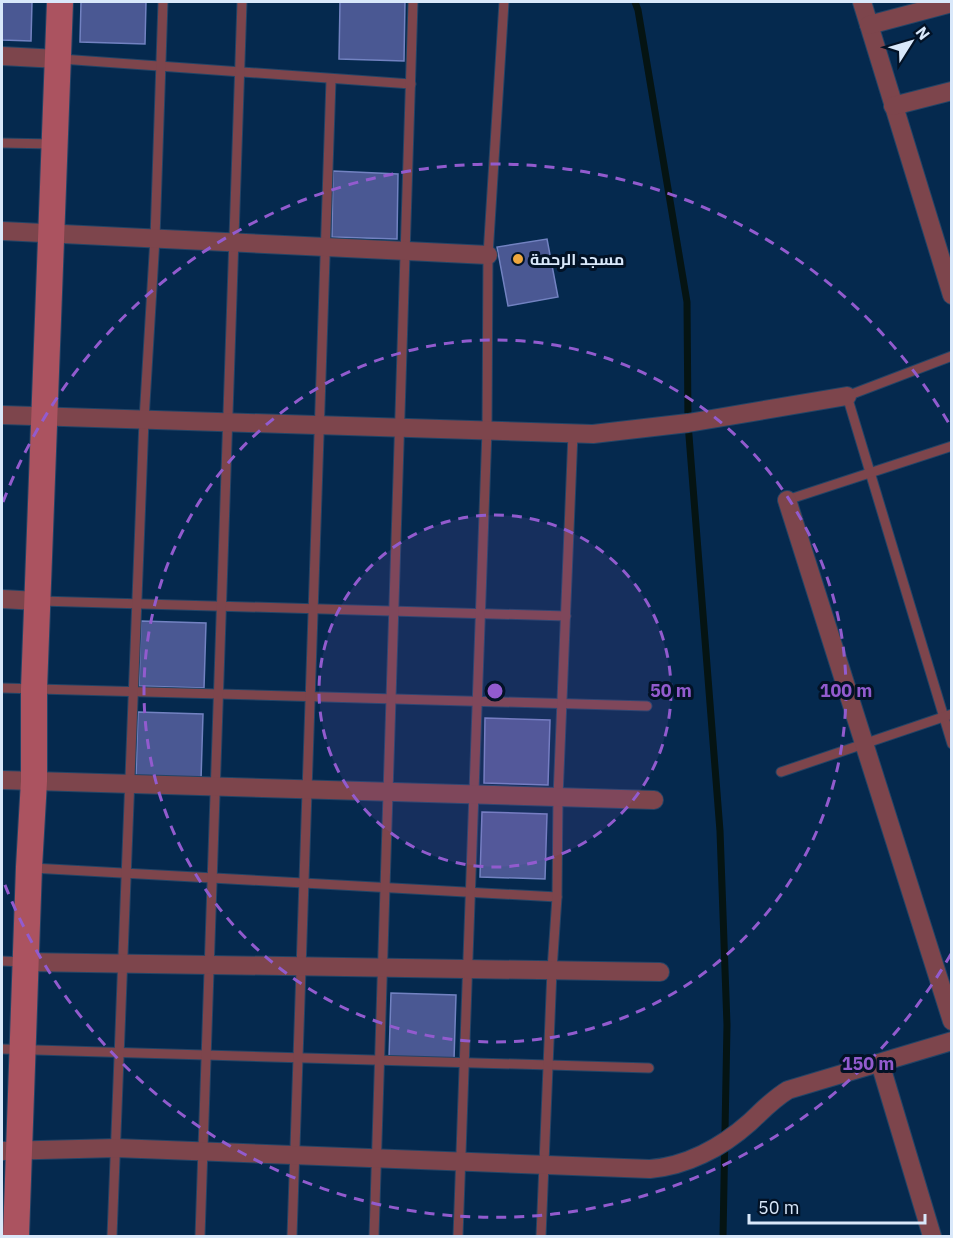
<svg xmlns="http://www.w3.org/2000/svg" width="953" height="1238" viewBox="0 0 953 1238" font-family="'IBM Plex Sans',Cairo,sans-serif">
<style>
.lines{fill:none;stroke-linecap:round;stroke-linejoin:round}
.stream{stroke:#051413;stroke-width:7}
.building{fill:#4a5893;stroke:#7282c1;stroke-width:1.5}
.lane-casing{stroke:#234466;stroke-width:11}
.street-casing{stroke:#234466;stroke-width:20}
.secondary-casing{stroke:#234466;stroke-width:28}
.lane{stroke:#7d454c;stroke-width:9}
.street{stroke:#7d454c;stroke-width:18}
.secondary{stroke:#ab5360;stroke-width:26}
.ring{fill:none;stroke:#925bce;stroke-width:3;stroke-dasharray:10 8}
.poi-dot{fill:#efa73e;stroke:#021226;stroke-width:2}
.labels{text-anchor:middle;stroke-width:6;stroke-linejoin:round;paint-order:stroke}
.poi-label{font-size:16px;font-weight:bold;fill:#d9e8fa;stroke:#021226;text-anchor:start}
.centre{fill:#925bce;stroke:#021226;stroke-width:3}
.ring-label{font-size:18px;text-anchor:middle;font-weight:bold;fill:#925bce;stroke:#021226;stroke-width:6;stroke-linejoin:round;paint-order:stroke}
</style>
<rect width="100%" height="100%" fill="#05294e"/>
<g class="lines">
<!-- stream -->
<path class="stream" d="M635,2L638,10L687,302L688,423L720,831L727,1025L723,1236"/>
</g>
<!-- building -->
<g class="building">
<path d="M2,2H32L31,41L2,40Z"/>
<path d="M81,2H146L145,44L80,42Z"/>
<path d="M340,2H405L404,61L339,59Z"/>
<path d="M333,171L398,174L397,239L332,237Z"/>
<path d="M547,239L558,297L508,306L497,247Z"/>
<path d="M141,621L206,623L204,688L139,686Z"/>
<path d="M138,712L203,714L201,780L136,777Z"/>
<path d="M485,718L550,720L548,785L484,783Z"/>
<path d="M482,812L547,814L545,879L480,877Z"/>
<path d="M391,993L456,995L454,1060L389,1058Z"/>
</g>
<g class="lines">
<!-- lane casing -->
<g class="lane-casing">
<g id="lane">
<path d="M61,59L411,84"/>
<path d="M2,143L53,144"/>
<path d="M952,356L847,396L952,744"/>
<path d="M787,500L952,446"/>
<path d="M40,601L566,616"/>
<path d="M2,688L647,706"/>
<path d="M781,772L952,714"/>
<path d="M32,868L557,897"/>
<path d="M2,961L23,962"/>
<path d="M2,1049L649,1068"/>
<path d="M112,1236L144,420L155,238L163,2"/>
<path d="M200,1236L242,2"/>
<path d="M292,1236L331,80"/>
<path d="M374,1236L413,2"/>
<path d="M458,1236L487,430L488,255L504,2"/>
<path d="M541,1236L552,970L557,897L558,797L573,433"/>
</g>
</g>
<!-- street casing -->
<g class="street-casing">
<g id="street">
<path d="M862,2L952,295"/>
<path d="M869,25L952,3"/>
<path d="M2,56L58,59"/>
<path d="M893,106L952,91"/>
<path d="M2,231L488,255"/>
<path d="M2,415L593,434L688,423L847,396"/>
<path d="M787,500L952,1021"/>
<path d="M2,599L37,601"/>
<path d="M2,780L654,800"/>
<path d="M25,962L660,972"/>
<path d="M880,1063L932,1236"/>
<path d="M2,1151L116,1148L650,1169C686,1166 721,1148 749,1123C762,1111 773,1099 788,1090L952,1041"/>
</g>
</g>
<!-- secondary casing -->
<g class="secondary-casing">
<path id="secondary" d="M16,1236L29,867L34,781V689L60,2"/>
</g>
<!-- lane -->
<use href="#lane" class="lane"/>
<!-- street -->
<use href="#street" class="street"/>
<!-- secondary -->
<use href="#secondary" class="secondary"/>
</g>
<!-- distance rings -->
<circle cx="495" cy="691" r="176" fill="#925bce" fill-opacity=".12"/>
<g class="ring">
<circle cx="495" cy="691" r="176"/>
<circle cx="495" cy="691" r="351"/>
<path d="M951 954A527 527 0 0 1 3 880M3 502A527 527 0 0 1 951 427"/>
</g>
<!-- markers -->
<circle class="poi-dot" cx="518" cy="259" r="6"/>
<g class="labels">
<!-- poi labels -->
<g class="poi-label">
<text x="530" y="265">مسجد الرحمة</text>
</g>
</g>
<circle cx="495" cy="691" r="9" class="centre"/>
<g class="ring-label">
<text x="671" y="697">50 m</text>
<text x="846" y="697">100 m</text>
<text x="868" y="1070">150 m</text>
</g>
<!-- border -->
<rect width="953" height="1238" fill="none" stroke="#d9e8fa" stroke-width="6"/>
<!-- north arrow -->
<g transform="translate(911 42) rotate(53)" stroke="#021226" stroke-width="4.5" paint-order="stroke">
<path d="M0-4.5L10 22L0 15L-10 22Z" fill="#d9e8fa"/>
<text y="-9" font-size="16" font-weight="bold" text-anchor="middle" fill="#d9e8fa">N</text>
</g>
<!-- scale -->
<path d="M749 1214v9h176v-9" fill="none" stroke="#d9e8fa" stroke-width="3"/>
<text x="758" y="1214" font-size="18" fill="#d9e8fa" stroke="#021226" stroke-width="4.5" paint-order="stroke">50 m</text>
</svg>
